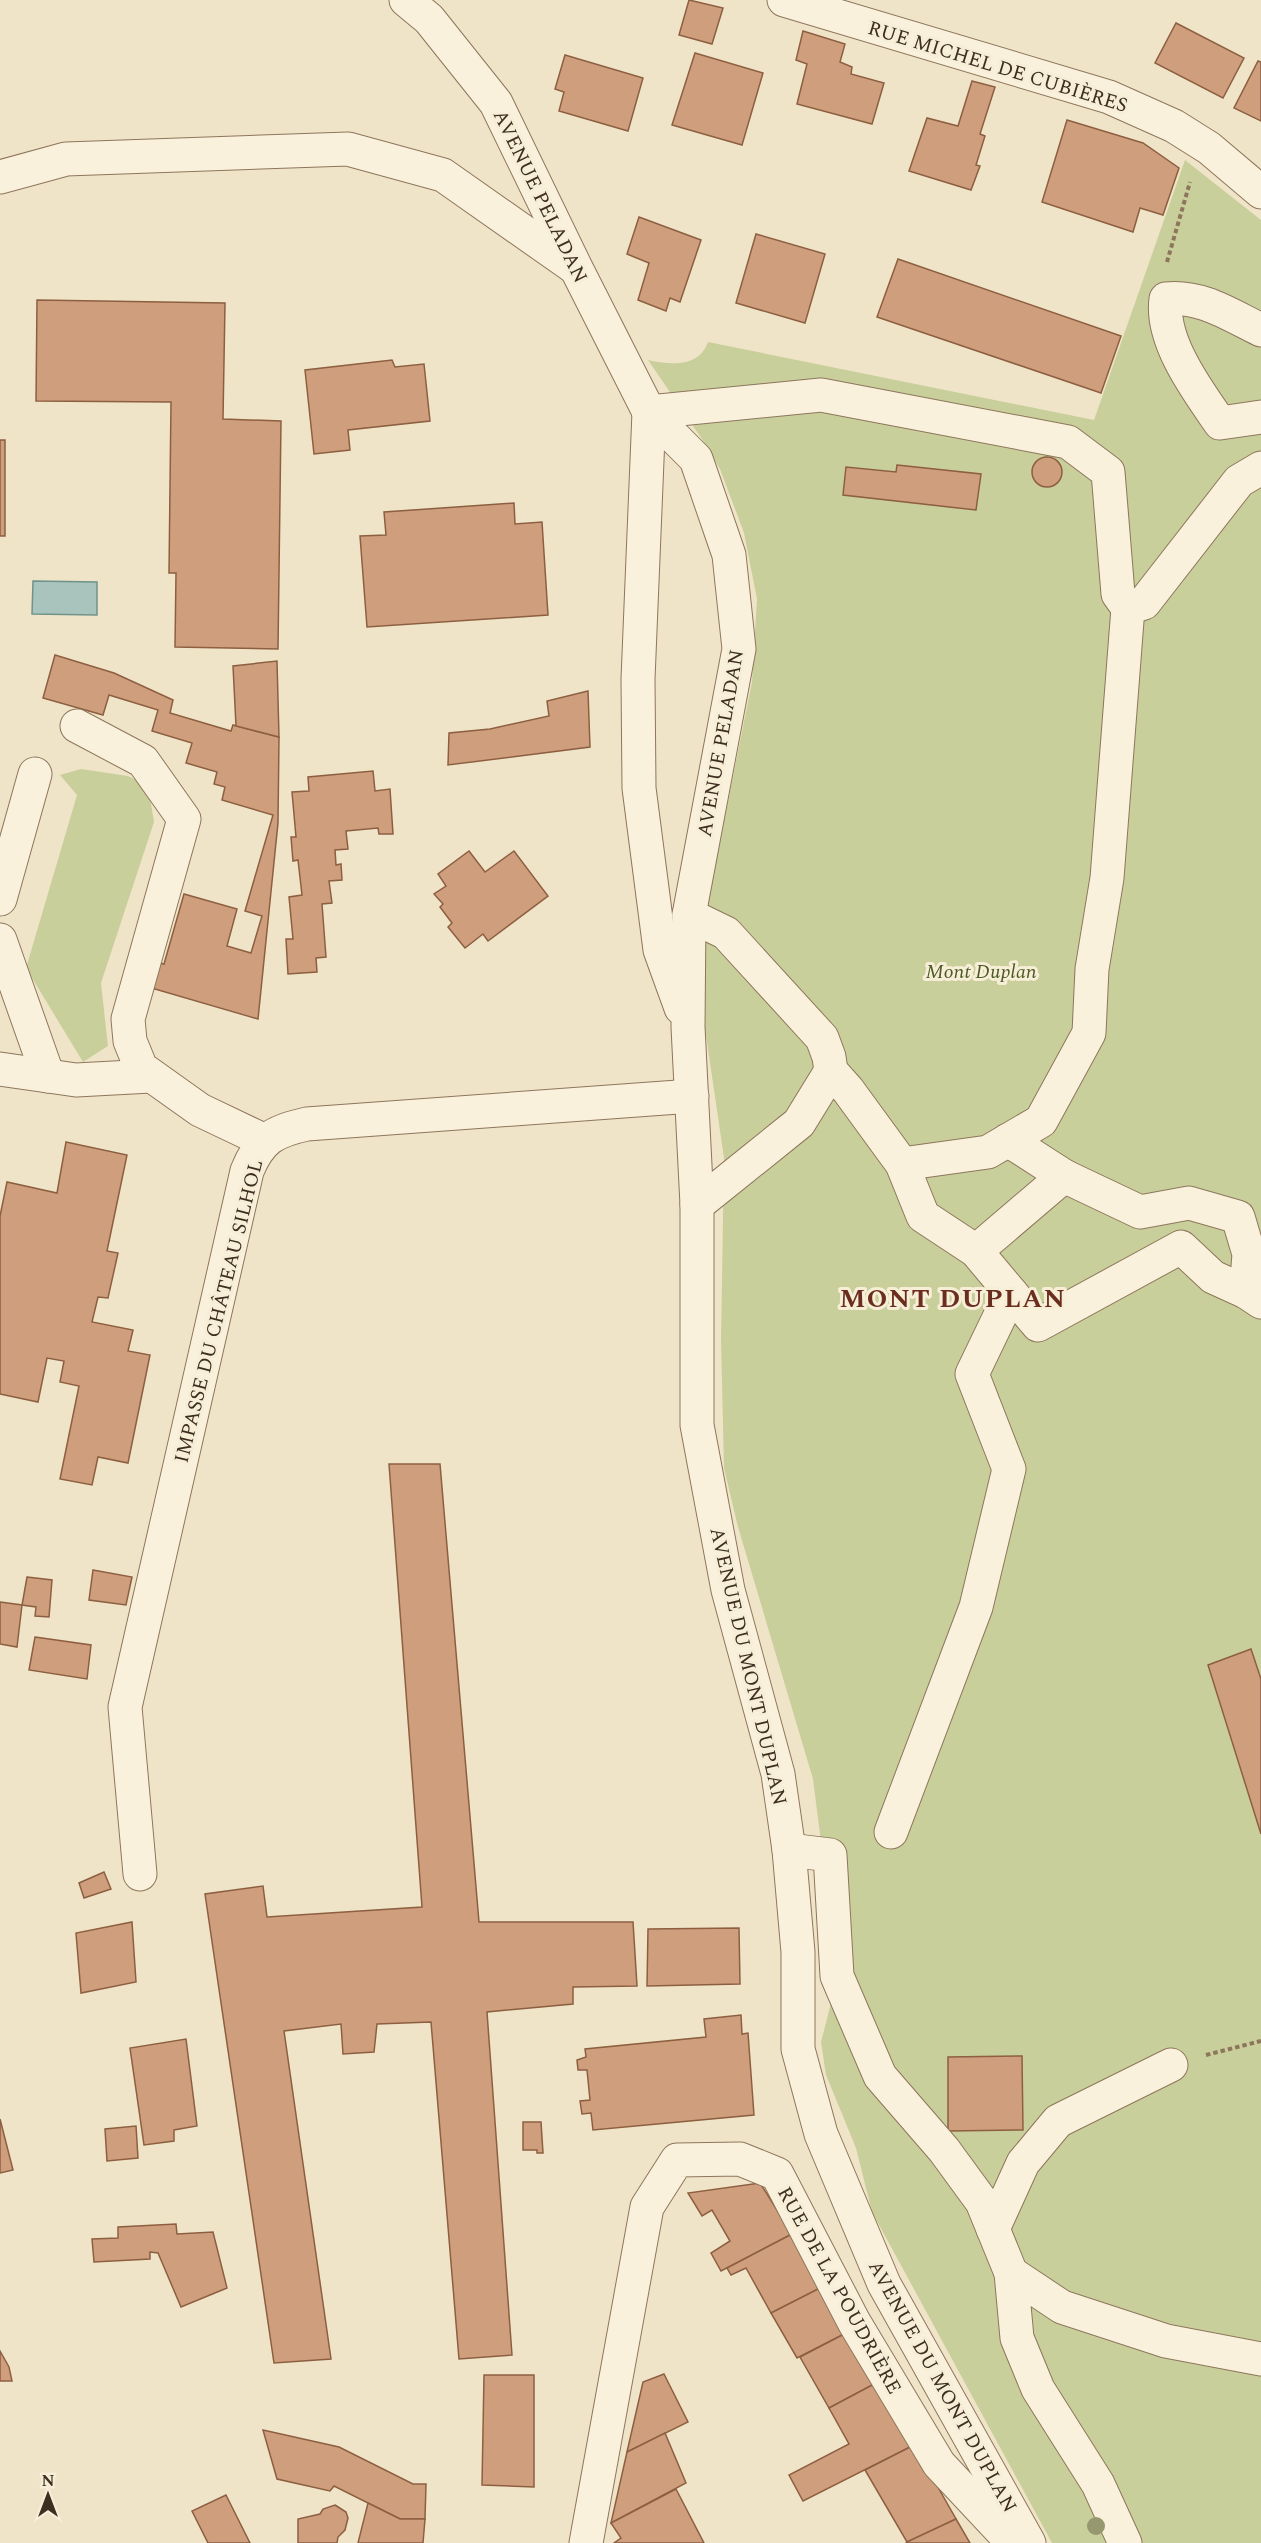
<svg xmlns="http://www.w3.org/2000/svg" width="1261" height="2543" viewBox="0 0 1261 2543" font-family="Spectral,serif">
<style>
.green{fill:#c9cf9b}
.water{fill:#a9c4bc;stroke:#6f938a;stroke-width:1.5}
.building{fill:#cf9f7d;stroke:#8d5f41;stroke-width:1.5}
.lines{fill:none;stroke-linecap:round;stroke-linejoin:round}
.minor-casing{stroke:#8d765c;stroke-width:35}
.path{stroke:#8d765c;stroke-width:4;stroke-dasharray:4.5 3;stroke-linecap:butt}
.minor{stroke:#faf1dc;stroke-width:33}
.tree{fill:#96986f}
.labels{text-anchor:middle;stroke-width:6;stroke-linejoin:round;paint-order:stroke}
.street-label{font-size:20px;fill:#3d2e20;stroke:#f7eed8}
.park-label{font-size:20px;font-style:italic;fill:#4d5a26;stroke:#f7eed8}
.district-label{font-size:26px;font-weight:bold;letter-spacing:1.5px;fill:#6b2e1e;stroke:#f7eed8}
</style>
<rect width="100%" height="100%" fill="#f0e4c8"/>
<!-- green -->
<g class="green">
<path d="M1185,160L1261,220V2543H1052L872,2212L856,2148L826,2075L821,2042L838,1976L813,1779L738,1527L724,1468L721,1340L724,1158L703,1015L700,958L708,901L752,682L757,599L744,533L720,469L702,439L648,360C669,365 699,368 708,342L1094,420Z"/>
<path d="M81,769L128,776L148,786L154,822L101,983L108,1046L83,1062L26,968L77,795L60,775Z"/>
</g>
<!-- water -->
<path class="water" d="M33,581L97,582V615L32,614Z"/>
<!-- building -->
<g class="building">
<path d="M689,0L723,8L712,44L679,35Z"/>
<path d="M1176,23L1244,58L1223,98L1155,63Z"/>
<path d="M803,31L845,44L840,62L852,67L851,74L884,83L872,124L797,104L807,64L796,60Z"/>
<path d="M695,53L763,73L742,145L672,125Z"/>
<path d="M565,55L643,78L628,131L559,111L564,92L555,89Z"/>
<path d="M1258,61L1261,62V121L1234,108Z"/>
<path d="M972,81L995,87L980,134L985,136L976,165L980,166L971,190L909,171L927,118L958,126Z"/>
<path d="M1067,120L1143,143L1179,168L1163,215L1140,208L1133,232L1042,202Z"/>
<path d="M639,217L701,240L680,302L670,298L666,311L638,300L649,263L627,254Z"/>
<path d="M756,234L825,254L805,323L736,303Z"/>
<path d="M898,259L1121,336L1101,393L877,317Z"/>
<path d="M37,300L225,303L223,419L281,421L278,649L175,647L176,573H169L171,402L36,401Z"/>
<path d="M392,360L395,367L424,364L430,421L348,430L350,450L314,454L305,370Z"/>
<rect x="0" y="440" width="5" height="96"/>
<circle cx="1047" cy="472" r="15"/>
<path d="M897,465L981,474L976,510L843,495L846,467L896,472Z"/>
<path d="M514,503L515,524L542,522L548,615L367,627L360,536L386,535L384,512Z"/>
<path d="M55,655L114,673L173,700L170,713L231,731L233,725L279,737L278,823L258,1019L148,987L155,962L164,964L184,894L237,909L227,946L251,953L262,916L245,911L273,815L222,800L225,787L214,784L217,772L186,763L192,743L152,731L158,710L109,695L103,715L43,698Z"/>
<path d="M277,661L279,737L236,726L233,666Z"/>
<path d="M588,691L590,747L448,765L449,733L490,729L549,716L547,701Z"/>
<path d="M373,771L375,791L390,789L393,834H379L378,828L346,831L348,849L335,850L336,865L341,864L342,880L329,881L332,903L322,904L326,957L316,958L317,972L288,974L286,939H293L289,897L302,895L298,860L293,861L291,837H296L292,792L309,791L308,777Z"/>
<path d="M469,851L485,872L514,851L548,896L488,941L483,934L465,948L448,927L452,923L440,907L443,904L434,894L446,886L438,874Z"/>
<path d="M66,1142L127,1155L107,1251L118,1253L108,1298L98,1297L92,1322L133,1330L128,1351L150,1355L128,1463L98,1457L92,1485L60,1479L79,1386L60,1382L64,1361L47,1358L38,1402L0,1394V1216L7,1182L57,1193Z"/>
<path d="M389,1464H440L479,1922H633L637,1986L573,1987V2004L487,2012L512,2355L459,2359L431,2022L377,2024L374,2052L343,2054L341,2024L284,2031L331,2359L274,2363L205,1894L263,1886L267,1917L422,1907Z"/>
<path d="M93,1570L132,1577L126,1605L89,1600Z"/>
<path d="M27,1577L52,1580L49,1617L35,1616L36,1607L22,1605Z"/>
<path d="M0,1602L22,1605L17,1647L0,1644Z"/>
<path d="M35,1637L91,1645L87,1679L29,1670Z"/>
<path d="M1251,1649L1261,1679V1834L1208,1665Z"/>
<path d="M104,1872L111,1889L84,1898L79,1883Z"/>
<path d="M132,1922L136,1982L81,1993L76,1933Z"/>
<path d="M739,1928L740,1984L647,1986L648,1929Z"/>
<path d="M741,2015L742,2034L748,2033L754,2115L593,2130L591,2113L582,2114L580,2101L590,2100L587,2070H578L577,2060L586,2057L585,2049L706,2037L704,2019Z"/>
<path d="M186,2039L197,2126L174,2130V2141L144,2145L130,2048Z"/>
<path d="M1022,2056L1023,2130L948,2131V2057Z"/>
<path d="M0,2119L13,2170L0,2173Z"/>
<path d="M523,2122H541L543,2153H537V2150H523Z"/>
<path d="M136,2126L138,2158L107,2161L105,2129Z"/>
<path d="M760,2183L792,2234L721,2271L711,2253L730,2241L712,2210L702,2216L688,2193Z"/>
<path d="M176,2224L177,2234L213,2232L227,2288L181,2307L158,2253L150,2252V2259L94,2262L92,2239L118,2238V2227Z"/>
<path d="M792,2234L822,2287L771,2313L746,2268L731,2275L727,2268Z"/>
<path d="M822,2287L848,2332L797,2358L771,2313Z"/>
<path d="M848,2332L876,2383L829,2408L800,2357Z"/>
<path d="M0,2351L9,2367L12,2381H0Z"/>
<path d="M664,2374L688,2422L627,2452L643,2382Z"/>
<path d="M484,2375H534V2487L482,2485Z"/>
<path d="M876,2383L914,2445L803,2501L789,2475L849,2444L829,2408Z"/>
<path d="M263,2430L339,2447L413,2484H426L425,2519H400L334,2486L330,2491L277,2479Z"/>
<path d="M665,2433L686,2483L611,2523L627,2452Z"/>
<path d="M914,2445L956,2519L907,2542L865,2470Z"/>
<path d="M676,2489L704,2543H614L621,2538L611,2523Z"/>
<path d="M226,2495L250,2543H208L192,2511Z"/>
<path d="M368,2503L400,2519H425L423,2543H358Z"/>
<path d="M335,2505L346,2512L348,2518L345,2530L338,2537L337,2543H298V2519L320,2514L323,2509Z"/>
<path d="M956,2519L970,2543H906L907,2542Z"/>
</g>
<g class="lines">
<!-- minor casing -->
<g class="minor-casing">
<g id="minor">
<path d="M406,0L429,19L496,103L576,268L649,412L696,459L729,555L739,649L689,915L688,1027L697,1205V1425L728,1590L778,1774L789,1850L798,1952V2049L821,2134L884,2284L1029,2543"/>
<path d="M784,0L1109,97L1174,126L1209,148L1261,192"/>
<path d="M0,177L66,159L348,149L443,175L574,267"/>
<path d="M1261,330C1230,315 1201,295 1166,299C1160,340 1197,390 1220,423L1261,417"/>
<path d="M649,412L821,395L1068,442L1108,472L1118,594L1128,608L1144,603L1239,481L1261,468"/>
<path d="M649,412L638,679L639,788L660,950L681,1008"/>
<path d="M77,726L143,761L184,819L128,1019L130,1041L141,1068L200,1110L265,1141"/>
<path d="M0,899L35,774"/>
<path d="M689,915L726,933L822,1038L829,1057L831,1071L799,1123L697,1205"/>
<path d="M0,940L48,1076"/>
<path d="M0,1069L76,1080L151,1076"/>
<path d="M831,1071L848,1090L902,1164L923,1216L976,1251L1038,1325L1181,1247L1213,1277L1246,1292L1261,1302"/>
<path d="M1008,1140L1064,1176"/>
<path d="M902,1164L988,1152L1041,1121L1089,1033L1092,969L1107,878L1128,608"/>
<path d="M976,1251L1064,1176L1140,1212L1189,1203L1238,1217L1249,1254L1246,1292"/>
<path d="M891,1832L976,1607L1009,1469L972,1374L1011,1293"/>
<path d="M789,1850L830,1855L837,1976L880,2076L944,2150L982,2202L1011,2273"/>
<path d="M140,1874L125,1707L247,1171C260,1139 274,1131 307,1124L692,1096"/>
<path d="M993,2229L1023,2163L1058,2121L1171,2065"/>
<path d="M586,2543L647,2207L677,2160L740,2159L777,2174L854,2322L939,2464L1013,2543"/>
<path d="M1125,2543L1098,2484L1038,2389L1017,2338L1011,2273L1062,2307L1166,2341L1261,2359"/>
</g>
</g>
<!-- path -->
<g class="path">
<path d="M1167,262L1190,182"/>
<path d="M1206,2055L1261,2041"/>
</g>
<!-- minor -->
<use href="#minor" class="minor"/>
</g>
<!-- trees -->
<circle class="tree" cx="1096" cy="2526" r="9"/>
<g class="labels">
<!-- street labels -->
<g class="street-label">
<text transform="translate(998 66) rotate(17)" y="7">RUE MICHEL DE CUBIÈRES</text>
<text transform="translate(541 196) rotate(64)" y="7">AVENUE PELADAN</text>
<text transform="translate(720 743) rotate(-80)" y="7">AVENUE PELADAN</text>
<text transform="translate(218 1311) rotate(-76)" y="7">IMPASSE DU CHÂTEAU SILHOL</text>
<text transform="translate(749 1666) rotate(77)" y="7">AVENUE DU MONT DUPLAN</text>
<text transform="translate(840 2290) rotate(61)" y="7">RUE DE LA POUDRIÈRE</text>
<text transform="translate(943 2386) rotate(61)" y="7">AVENUE DU MONT DUPLAN</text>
</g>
<!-- park labels -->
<g class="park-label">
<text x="981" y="978">Mont Duplan</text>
</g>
<!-- district labels -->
<g class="district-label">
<text x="953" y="1307">MONT DUPLAN</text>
</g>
</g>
<!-- north arrow -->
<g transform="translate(48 2495)" stroke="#f7eed8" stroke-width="4.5" paint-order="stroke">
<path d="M0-4.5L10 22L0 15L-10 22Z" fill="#3d2e20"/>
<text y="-9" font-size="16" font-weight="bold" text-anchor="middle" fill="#3d2e20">N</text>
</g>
</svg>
